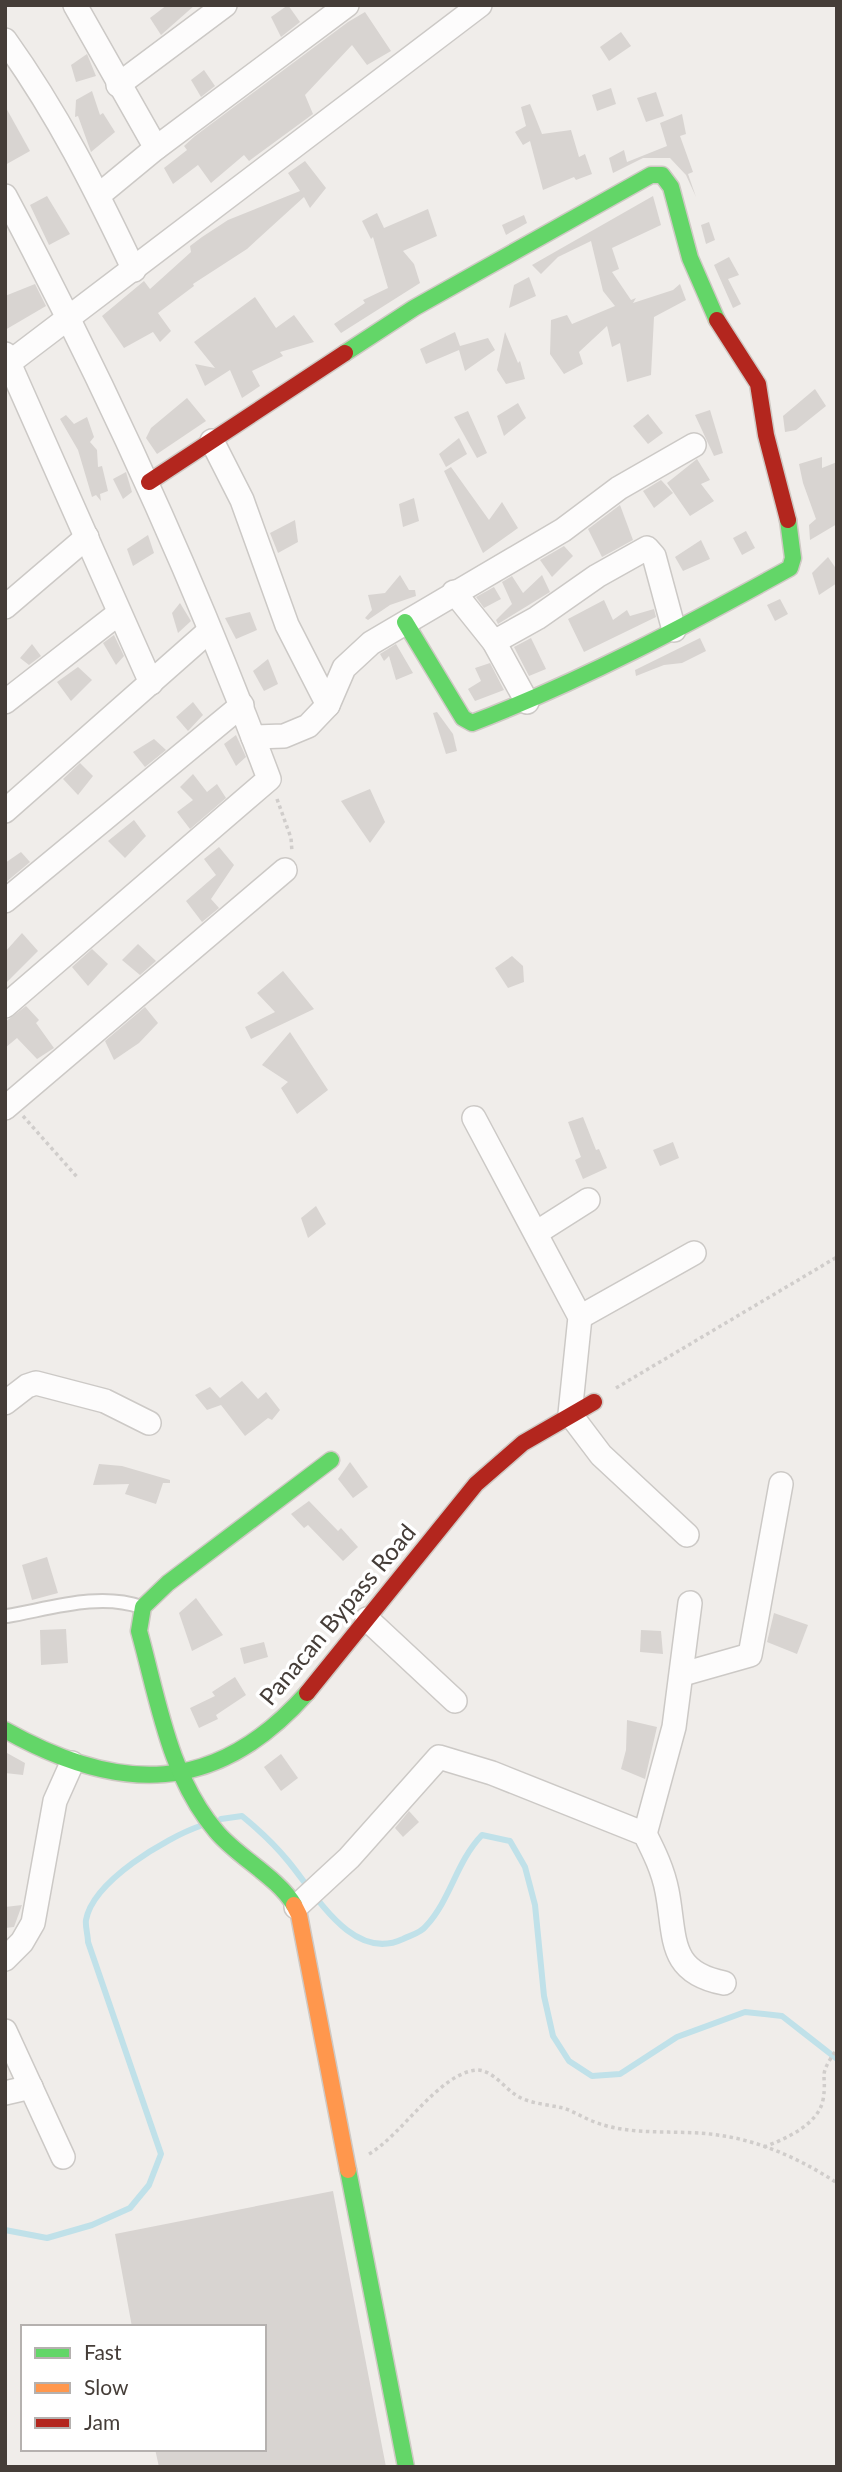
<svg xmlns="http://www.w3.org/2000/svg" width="842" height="2472" viewBox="0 0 842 2472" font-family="Lato,sans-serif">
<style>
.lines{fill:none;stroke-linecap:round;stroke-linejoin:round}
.stream{stroke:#c0e1e9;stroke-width:6}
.building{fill:#d8d4d1}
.lane-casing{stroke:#ccc9c6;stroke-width:16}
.street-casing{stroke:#ccc9c6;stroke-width:26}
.fast-casing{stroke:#cfc9c4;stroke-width:19}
.slow-casing{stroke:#cfc9c4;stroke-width:19}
.jam-casing{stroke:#cfc9c4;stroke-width:19}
.path{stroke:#d0cdcb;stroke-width:3.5;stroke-dasharray:3.5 3.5;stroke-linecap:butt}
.lane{stroke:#fdfcfc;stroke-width:12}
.street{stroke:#fdfcfc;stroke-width:23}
.fast{stroke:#63d668;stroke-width:16}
.slow{stroke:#ff974d;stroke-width:16}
.jam{stroke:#b3261e;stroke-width:16}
.labels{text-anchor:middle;stroke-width:7;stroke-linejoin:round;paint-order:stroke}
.street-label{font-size:24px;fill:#453d38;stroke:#fff}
</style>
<rect width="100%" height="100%" fill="#f0edea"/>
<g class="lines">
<!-- stream -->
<g class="stream">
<path d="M221,1819L242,1816C259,1830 275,1845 288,1861C315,1893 352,1963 403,1939C411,1935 421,1933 426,1926C451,1899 456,1862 482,1835L510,1841L525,1867L535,1905L544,1996L553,2036L569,2061L592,2076L620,2074L677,2037L745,2012L782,2016L837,2059"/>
<path d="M5,2230L47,2238L92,2225L130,2208L149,2185L161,2154L88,1942C88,1935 85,1926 86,1920C93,1881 166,1838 200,1826"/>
</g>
</g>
<!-- building -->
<g class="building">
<path d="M167,5H195L161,35L150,18Z"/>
<path d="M288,5L300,22L281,37L271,17Z"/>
<path d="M365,12L391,51L367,65L352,45L305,95L313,114L249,161L244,155L211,183L198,165L173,184L164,168L187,150L184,146L195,136L348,22Z"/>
<path d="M621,32L631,46L609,61L600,47Z"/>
<path d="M87,54L96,76L76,82L71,65Z"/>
<path d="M204,70L215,86L201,97L191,80Z"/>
<path d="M611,88L616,104L597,111L592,95Z"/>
<path d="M92,91L100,115L103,113L115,132L91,152L78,116L75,117L76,100Z"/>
<path d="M656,92L664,116L646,122L637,98Z"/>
<path d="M530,104L542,134L571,130L579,157L585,154L592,174L576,180L574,177L543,190L530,141L523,145L515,132L526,126L521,107Z"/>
<path d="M5,106L30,151L5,165Z"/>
<path d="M682,114L686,134L680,136L693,172L688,174L696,197L686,175L670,158H643L613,173L609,158L624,150L627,162L667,146L660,123Z"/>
<path d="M305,161L326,188L310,208L304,197L247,249L193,284L194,286L158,313L171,331L160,342L153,332L124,348L102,316L144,281L150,289L191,252L190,246L202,237L228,220L300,191L288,173Z"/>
<path d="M47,196L70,234L49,245L30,205Z"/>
<path d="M653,196L661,225L612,248L619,269L612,272L631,300L636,298L633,303L673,290L680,284L686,300L654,317L651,375L627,382L620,343L612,347L607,326L579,352L583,364L564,374L550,354L551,320L567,315L572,324L615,306L603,291L591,241L558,257L541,274L532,265Z"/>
<path d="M428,209L437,236L403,251L414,264L420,283L341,333L334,324L365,303L363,300L388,288L373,237L371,239L362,221L377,213L384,228Z"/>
<path d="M524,215L527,223L506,235L502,225Z"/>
<path d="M709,222L715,240L706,244L701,225Z"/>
<path d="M729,257L739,275L728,279L741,304L733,308L714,265Z"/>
<path d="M529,277L536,296L509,308L514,285Z"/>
<path d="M35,284L46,306L5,330V296Z"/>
<path d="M255,297L276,328L294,315L314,342L280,352L283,356L252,371L260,386L242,398L230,370L205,386L195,364L215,368L194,342Z"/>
<path d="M455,332L460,346L488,338L495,350L465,371L459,350L426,364L420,349Z"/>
<path d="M505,332L518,363L520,361L525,379L506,384L497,370Z"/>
<path d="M815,389L826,406L796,430L785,432L783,416Z"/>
<path d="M187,398L206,421L157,454L146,438L151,428Z"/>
<path d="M518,403L526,418L504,436L497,416Z"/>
<path d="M710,410L723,453L714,456L695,415Z"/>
<path d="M468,411L487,453L477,458L454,417Z"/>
<path d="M648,414L663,433L648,444L633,426Z"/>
<path d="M66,415L74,424L87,417L94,437L90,442L97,450L98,467L102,466L108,491L100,494L101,501L96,495L92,497L78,450L60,419Z"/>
<path d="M459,438L467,454L446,467L439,454Z"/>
<path d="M822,457V468L837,462V524L810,540L809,525L816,519L803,483L799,464Z"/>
<path d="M697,459L710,480L701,484L714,501L690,516L667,483Z"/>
<path d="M451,467L489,520L502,502L518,528L483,553L444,471Z"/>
<path d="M126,472L132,492L123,499L113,479Z"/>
<path d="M661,480L673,493L654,508L643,491Z"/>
<path d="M414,498L419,521L403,527L399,504Z"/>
<path d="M620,505L633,540L602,557L588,529Z"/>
<path d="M295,520L298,542L278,553L270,533Z"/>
<path d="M746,531L755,548L742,555L733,538Z"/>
<path d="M148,535L154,553L133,566L127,549Z"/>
<path d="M701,540L710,559L683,571L675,557Z"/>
<path d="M564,546L573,556L552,577L540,560Z"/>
<path d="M828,557L837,570V583L819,595L812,573Z"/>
<path d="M400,575L409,590H415L416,596L390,605L368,620L365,618L372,610L368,595L385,593Z"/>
<path d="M542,575L550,592L498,624L496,620L512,604L502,582L512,576L523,593Z"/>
<path d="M494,587L501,599L484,608L476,597Z"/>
<path d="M780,599L788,614L775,621L767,605Z"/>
<path d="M604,600L613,620L627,610L630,616L654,609L656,617L584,652L568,619Z"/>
<path d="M180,603L191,621L178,633L172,613Z"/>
<path d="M250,612L257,630L236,639L225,618Z"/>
<path d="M114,635L124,656L116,665L103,643Z"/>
<path d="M531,638L546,669L529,676L514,647Z"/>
<path d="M700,638L706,651L682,663L664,665L636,676L635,670Z"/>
<path d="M32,644L41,656L29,665L20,658Z"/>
<path d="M396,644L413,673L396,680L389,656L384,661L380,654Z"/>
<path d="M268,659L278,684L264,691L253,671Z"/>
<path d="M490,663L504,690L475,701L468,689L481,681L475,668Z"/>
<path d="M78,667L92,680L71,701L57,682Z"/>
<path d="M193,702L203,715L188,731L176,717Z"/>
<path d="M437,712L453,734L457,751L446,754L433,713Z"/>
<path d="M236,735L246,757L236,766L224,744Z"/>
<path d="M154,739L166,750L145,767L133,752Z"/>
<path d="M80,763L93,776L78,795L63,779Z"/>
<path d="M193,774L207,792L217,784L226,798L190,829L177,812L193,800L180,787Z"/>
<path d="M370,789L385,822L370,843L341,801Z"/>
<path d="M134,820L146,836L125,858L108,841Z"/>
<path d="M219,847L234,865L211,899L219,908L202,922L186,901L216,875L204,859Z"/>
<path d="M21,852L30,862L5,883V863Z"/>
<path d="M22,933L38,951L5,984V952Z"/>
<path d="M138,944L156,961L140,975L122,960Z"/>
<path d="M92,949L108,964L88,986L72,967Z"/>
<path d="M512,956L523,966L524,982L508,988L495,968Z"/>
<path d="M283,971L314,1009L251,1039L245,1027L275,1012L257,993Z"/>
<path d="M26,1006L39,1020L36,1023L54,1048L37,1059L17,1038L5,1048V1022Z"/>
<path d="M145,1007L158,1023L139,1043L114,1060L105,1041Z"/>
<path d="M290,1032L328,1090L297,1114L281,1088L288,1082L262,1065Z"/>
<path d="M583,1117L596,1150L599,1149L607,1168L583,1179L575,1160L581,1157L568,1122Z"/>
<path d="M673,1142L679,1158L660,1166L653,1150Z"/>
<path d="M316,1206L326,1224L308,1238L301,1218Z"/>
<path d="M242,1381L258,1399L266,1392L280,1410L272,1420L268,1418L245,1436L221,1405L207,1410L195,1395L210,1387L220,1398Z"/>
<path d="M350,1462L368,1487L353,1498L338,1479Z"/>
<path d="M99,1464L122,1466L170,1480V1483H163L156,1504L125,1494L129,1484L93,1485Z"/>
<path d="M309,1501L338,1531L341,1528L358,1547L343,1561L308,1525L304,1528L291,1514Z"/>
<path d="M47,1557L58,1593L32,1600L22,1565Z"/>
<path d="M196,1598L223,1635L192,1651L179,1613Z"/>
<path d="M774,1613L808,1625L797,1654L767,1642Z"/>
<path d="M66,1629L68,1663L41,1665L40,1630Z"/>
<path d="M641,1630L661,1631L663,1654L640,1652Z"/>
<path d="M264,1642L268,1657L244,1664L240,1648Z"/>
<path d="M235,1677L246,1695L216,1715L218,1719L199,1728L190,1708L215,1696L212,1692Z"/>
<path d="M627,1720L657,1727L645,1779L621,1769L626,1750Z"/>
<path d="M7,1753L25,1763L23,1775L5,1773Z"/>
<path d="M281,1754L298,1778L281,1791L264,1767Z"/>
<path d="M409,1811L419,1822L403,1837L395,1828Z"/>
<path d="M22,1905L14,1927L5,1928V1907Z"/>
<path d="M333,2191L386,2467H159L155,2449H264V2327H132L115,2234Z"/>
</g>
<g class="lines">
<!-- lane casing -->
<g class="lane-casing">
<path id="lane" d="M7,1616C49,1609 99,1592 141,1607"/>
</g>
<!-- street casing -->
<g class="street-casing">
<g id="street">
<path d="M75,5L156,148"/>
<path d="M5,40C58,114 95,188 134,270"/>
<path d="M118,85L225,5"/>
<path d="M99,195L156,148L347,5"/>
<path d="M5,196C106,385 194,579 269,779L5,1006"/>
<path d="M5,354L151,683"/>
<path d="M5,366L480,5"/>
<path d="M212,441L242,500L287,625L328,705"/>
<path d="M454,592L494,642L527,702"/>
<path d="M5,607L87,537"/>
<path d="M494,642L537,618L597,576L647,548L654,556L674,630"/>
<path d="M5,702L119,613"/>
<path d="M253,737L284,736L308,726L328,705L344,668L371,643L563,530L619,488L694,445"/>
<path d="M5,811L209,631"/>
<path d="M5,901L242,705"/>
<path d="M5,1108L285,870"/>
<path d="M474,1118L580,1317L570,1414L601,1455L687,1535"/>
<path d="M536,1233L588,1200"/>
<path d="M580,1317L694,1253"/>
<path d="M5,1403L27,1386L36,1383L105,1401L149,1423"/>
<path d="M367,1619L455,1701"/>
<path d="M683,1674L750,1655L781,1484"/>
<path d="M645,1834L674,1727L690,1603"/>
<path d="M296,1907L349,1858L439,1757L492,1773L645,1834C654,1852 663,1870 667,1891C676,1937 667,1972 724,1983"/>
<path d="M5,1959L22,1942L33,1923L55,1801L72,1763"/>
<path d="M5,2031L63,2157"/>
<path d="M5,2093L31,2087"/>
</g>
</g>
<!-- fast casing -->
<g class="fast-casing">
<g id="fast">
<path d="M345,353L414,308L651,175H662L671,187L690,258L717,320"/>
<path d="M405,622L463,718L472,723C582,681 687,625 790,568L793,558L788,520"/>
<path d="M5,1730C119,1794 216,1796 307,1693"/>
<path d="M294,1905C279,1878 236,1856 216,1831C169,1776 158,1699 139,1631L143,1607L168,1583L331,1460"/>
<path d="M348,2170L406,2467"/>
</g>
</g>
<!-- slow casing -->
<g class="slow-casing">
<path id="slow" d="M294,1905L299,1915L348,2170"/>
</g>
<!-- jam casing -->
<g class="jam-casing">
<g id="jam">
<path d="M717,320L758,384L766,435L788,520"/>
<path d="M149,482L345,353"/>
<path d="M307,1693L476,1484L523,1443L594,1402"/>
</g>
</g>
<!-- path -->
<g class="path">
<path d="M277,799L291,838L292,852"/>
<path d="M23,1116L78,1178"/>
<path d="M616,1388L837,1257"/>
<path d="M764,2147C785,2139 818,2125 823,2100C828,2072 816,2079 837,2049"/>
<path d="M369,2154C402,2135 439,2073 477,2070C494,2070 507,2092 521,2098C534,2104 550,2105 563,2108C573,2111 582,2117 592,2121C633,2138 681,2128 724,2136C763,2142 804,2161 837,2183"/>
</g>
<!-- lane -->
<use href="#lane" class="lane"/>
<!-- street -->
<use href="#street" class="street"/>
<!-- fast -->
<use href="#fast" class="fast"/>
<!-- slow -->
<use href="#slow" class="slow"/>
<!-- jam -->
<use href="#jam" class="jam"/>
</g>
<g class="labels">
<!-- street labels -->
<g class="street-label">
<text transform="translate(338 1615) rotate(-50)" y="8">Panacan Bypass Road</text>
</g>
</g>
<!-- border -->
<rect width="842" height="2472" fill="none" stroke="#453d38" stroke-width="14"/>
<!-- legend -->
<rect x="21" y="2325" width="245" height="126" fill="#ffffff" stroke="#b5b1af" stroke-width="2"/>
<rect x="35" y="2348" width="35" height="10" fill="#63d668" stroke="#b5b1af" stroke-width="2"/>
<text x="84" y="2360" font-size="21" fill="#453d38">Fast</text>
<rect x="35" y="2383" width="35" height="10" fill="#ff974d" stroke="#b5b1af" stroke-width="2"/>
<text x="84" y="2395" font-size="21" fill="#453d38">Slow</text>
<rect x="35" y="2418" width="35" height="10" fill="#b3261e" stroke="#b5b1af" stroke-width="2"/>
<text x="84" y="2430" font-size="21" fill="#453d38">Jam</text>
</svg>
